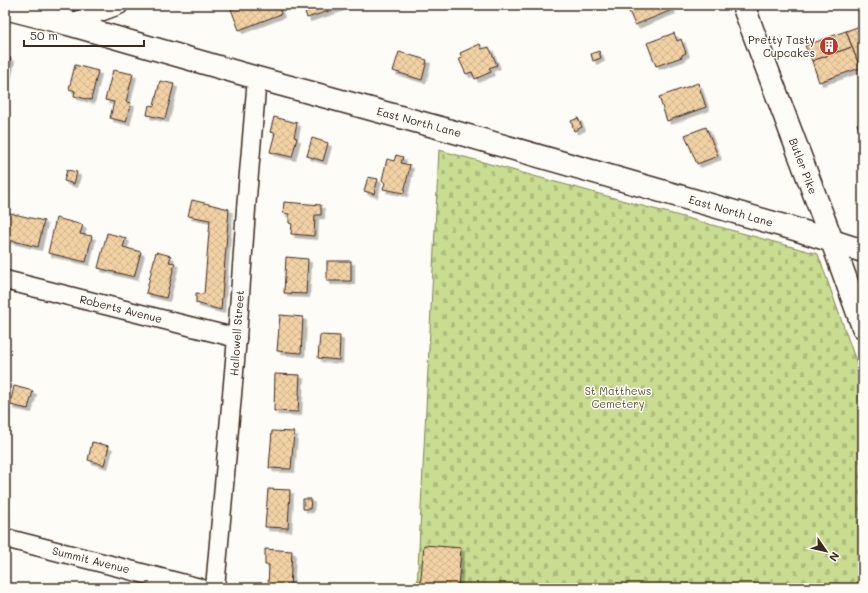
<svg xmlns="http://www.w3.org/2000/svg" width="868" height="593" viewBox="0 0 868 593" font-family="Mali,sans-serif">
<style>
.cemetery{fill:url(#cemetery-stones);stroke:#828357}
.building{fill:url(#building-cross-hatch);stroke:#3b2a1e;filter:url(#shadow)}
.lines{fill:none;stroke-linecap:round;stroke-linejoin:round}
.street-casing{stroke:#3b2a1e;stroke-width:21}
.secondary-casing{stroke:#3b2a1e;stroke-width:25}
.primary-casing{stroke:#3b2a1e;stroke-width:25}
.street{stroke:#fdfcf7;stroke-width:18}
.secondary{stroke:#fdfcf7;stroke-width:22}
.primary{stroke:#fdfcf7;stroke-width:22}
.labels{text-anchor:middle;stroke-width:3;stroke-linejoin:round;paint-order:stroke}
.poi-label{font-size:11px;fill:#3b2a1e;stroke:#fdfcf7;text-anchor:end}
.street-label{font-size:11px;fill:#3b2a1e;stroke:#fdfcf7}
.park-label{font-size:11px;fill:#5e563a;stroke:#fdfcf7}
</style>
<defs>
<pattern id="cemetery-stones" width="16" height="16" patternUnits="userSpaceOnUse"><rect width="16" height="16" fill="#c9dc90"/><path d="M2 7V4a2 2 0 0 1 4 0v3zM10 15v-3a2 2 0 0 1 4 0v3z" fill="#aebd7c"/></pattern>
<pattern id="building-cross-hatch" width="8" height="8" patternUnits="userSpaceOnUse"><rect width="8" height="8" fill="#f2d2a4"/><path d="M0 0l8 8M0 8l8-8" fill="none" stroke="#d0b48d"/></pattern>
<filter id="shadow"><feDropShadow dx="3.5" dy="3.5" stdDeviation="0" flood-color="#0004"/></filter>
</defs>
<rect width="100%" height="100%" fill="#fdfcf7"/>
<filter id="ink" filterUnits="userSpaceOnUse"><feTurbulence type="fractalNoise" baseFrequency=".025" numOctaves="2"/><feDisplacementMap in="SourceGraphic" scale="8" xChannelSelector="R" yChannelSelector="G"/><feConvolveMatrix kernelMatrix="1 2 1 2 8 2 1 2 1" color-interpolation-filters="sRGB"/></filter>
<g filter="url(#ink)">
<!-- cemetery -->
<path class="cemetery" d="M439,150L818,254L863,381V588H417Z"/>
<!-- building -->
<g class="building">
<path d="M241,5H278L281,14L239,30L231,9Z"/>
<path d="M303,5H340L341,7L307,18Z"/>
<path d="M636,5H670L672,10L635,25L629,11L637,7Z"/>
<path d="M863,25V67L860,68L846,31Z"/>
<path d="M846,31L852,47L812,61L805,46Z"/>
<path d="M674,33L677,41L681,39L686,53L682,55V57L656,66L647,43Z"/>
<path d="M480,44L482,49L489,47L497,65L489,68L491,72L475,79L472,72L466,74L459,59L462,58L460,53Z"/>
<path d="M852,47L860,68L819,82L812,61Z"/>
<path d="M599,51L601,58L593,61L591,54Z"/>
<path d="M399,52L427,60L422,80L393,71Z"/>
<path d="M5,57L11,58L6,83H5Z"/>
<path d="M75,65L98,71L91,100L74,96L75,91L69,89Z"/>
<path d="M113,70L133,74L126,102L131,103L126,122L110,118L114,102L105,100Z"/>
<path d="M160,81L174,84L165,119L147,115L149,105L154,106Z"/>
<path d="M698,83L706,107L667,121L659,97Z"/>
<path d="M274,117L297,123L294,137L297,138L292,157L270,152L275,133L270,132Z"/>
<path d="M578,118L582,127L574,131L571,121Z"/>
<path d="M863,122V142L857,124Z"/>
<path d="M706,127L718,156L697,164L685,135Z"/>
<path d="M312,138L328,143L323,161L307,156Z"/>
<path d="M396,155L403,157L401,163L410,165L404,193L383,189L385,183L382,180L387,159L394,161Z"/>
<path d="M67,170L77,172L74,184L64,181Z"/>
<path d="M368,177L378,179L374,194L364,191Z"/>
<path d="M192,200L229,209L221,310L196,303V293L204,294L210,220L188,216Z"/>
<path d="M284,202L321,205V215H315L314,236L291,234L292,224L289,223V214L283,213Z"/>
<path d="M5,212L44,221L38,247L5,239Z"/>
<path d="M56,218L83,225L80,234L92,236L86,262L48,253Z"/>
<path d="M107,233L126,238L123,247L141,252L134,277L98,268Z"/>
<path d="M156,252L171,256L169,262L175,263L166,298L146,293Z"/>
<path d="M286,257L308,259L306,294L284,293Z"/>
<rect x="327" y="261" width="24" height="20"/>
<path d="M280,315L303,317L301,353L277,351Z"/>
<path d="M320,335L340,336L339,360L318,358Z"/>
<path d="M275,374L300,375L298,412L274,411Z"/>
<path d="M14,386L33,391L28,409L10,405Z"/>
<path d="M272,431L294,432L291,469L269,468Z"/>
<path d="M92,442L109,446L104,465L88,460Z"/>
<path d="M268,489L290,490L288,528L265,527Z"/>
<path d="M303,499H311L310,509H303Z"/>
<path d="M424,545L461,548L458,588H420Z"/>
<path d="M265,549L292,551L290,588H268L269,565H265Z"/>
</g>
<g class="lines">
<!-- street casing -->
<g class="street-casing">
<g id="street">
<path d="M61,5L68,24L119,5"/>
<path d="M5,280L237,338"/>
<path d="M5,538L200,588"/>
<path d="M215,588L237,338L246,209L257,78"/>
</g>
</g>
<!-- secondary casing -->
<g class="secondary-casing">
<path id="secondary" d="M5,8L68,24L257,78L437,127L798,230L863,251"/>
</g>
<!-- primary casing -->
<g class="primary-casing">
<path id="primary" d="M743,5L832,241L863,327"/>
</g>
<!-- street -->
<use href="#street" class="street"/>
<!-- secondary -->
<use href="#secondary" class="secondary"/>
<!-- primary -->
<use href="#primary" class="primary"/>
</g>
</g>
<!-- icons -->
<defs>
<g id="building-disc" transform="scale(1)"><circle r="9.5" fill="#c8321e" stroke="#fdfcf7"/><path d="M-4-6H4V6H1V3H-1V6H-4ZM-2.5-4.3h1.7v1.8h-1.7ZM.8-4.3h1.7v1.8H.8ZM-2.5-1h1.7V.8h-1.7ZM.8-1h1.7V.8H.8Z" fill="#fff"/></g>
</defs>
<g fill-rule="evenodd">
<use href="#building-disc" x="829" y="46"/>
</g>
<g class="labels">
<!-- poi labels -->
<g class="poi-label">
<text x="815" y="44">Pretty Tasty<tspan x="815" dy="13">Cupcakes</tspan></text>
</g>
<!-- street labels -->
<g class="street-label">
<text transform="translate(419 122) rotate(15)" y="4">East North Lane</text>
<text transform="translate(803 166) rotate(69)" y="4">Butler Pike</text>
<text transform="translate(731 211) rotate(16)" y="4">East North Lane</text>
<text transform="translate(121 309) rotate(14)" y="4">Roberts Avenue</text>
<text transform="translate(237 333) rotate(-86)" y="4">Hallowell Street</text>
<text transform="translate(91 560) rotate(14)" y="4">Summit Avenue</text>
</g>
<!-- park labels -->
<g class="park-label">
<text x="618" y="395">St Matthews<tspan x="618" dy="13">Cemetery</tspan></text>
</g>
</g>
<!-- margin -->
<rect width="868" height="593" fill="none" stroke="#fdfcf7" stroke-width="20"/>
<rect x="10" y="10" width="848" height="573" fill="none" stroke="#3b2a1e" stroke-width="1.5" filter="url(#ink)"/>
<!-- north arrow -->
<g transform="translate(826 551) rotate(124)" stroke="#fdfcf7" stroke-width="3" paint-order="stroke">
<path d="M0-3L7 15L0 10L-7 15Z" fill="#3b2a1e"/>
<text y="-6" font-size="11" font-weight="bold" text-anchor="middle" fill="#3b2a1e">N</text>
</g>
<!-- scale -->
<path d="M24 40v6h120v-6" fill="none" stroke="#3b2a1e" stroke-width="2"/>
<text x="30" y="40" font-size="12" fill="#3b2a1e" stroke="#fdfcf7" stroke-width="3" paint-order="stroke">50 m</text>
</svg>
